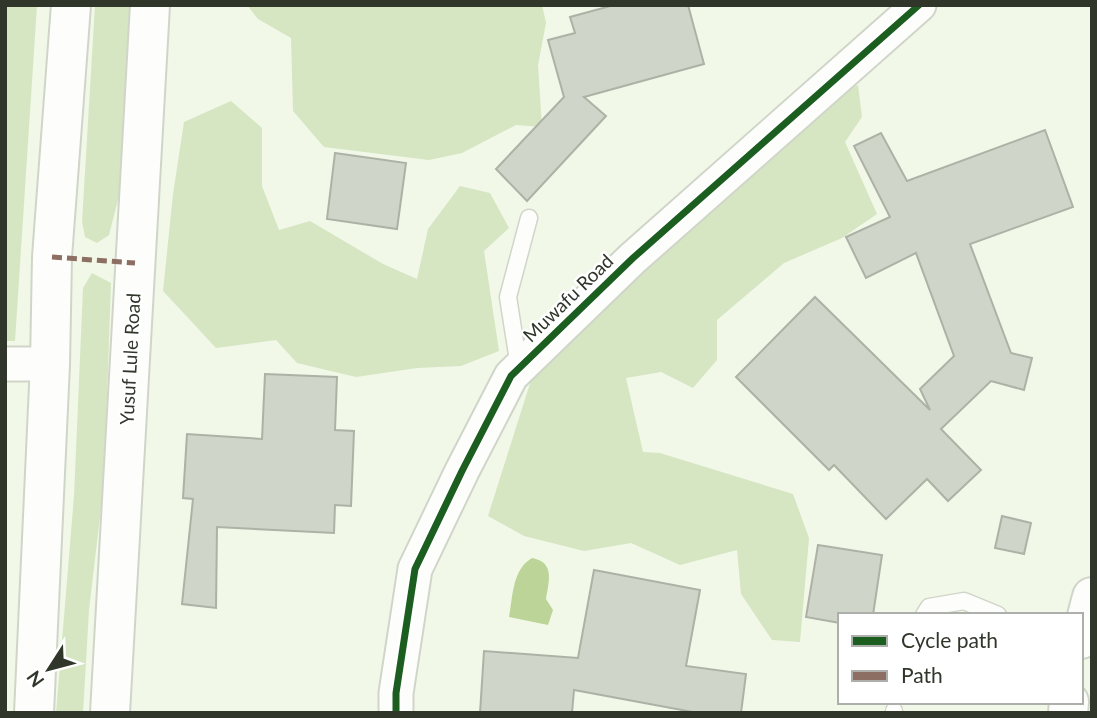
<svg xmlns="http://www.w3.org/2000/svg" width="1097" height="718" viewBox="0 0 1097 718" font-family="Lato,sans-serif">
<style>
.green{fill:#d6e5c2}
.water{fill:#bcd498}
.building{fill:#cfd5c9;stroke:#adb2a6;stroke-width:2}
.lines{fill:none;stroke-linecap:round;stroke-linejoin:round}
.lane-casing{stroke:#d0d5c9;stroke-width:19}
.street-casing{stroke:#d0d5c9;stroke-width:37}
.secondary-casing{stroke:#d0d5c9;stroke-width:42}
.primary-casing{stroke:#d0d5c9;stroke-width:42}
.lane{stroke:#fdfefc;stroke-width:16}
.street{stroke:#fdfefc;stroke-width:33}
.secondary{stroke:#fdfefc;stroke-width:38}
.primary{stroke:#fdfefc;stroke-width:38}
.quiet{stroke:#8d6e63;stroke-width:5;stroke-dasharray:10 5;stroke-linecap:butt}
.cycleway-casing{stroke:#fff;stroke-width:11}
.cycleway{stroke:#1b5e20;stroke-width:7}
.labels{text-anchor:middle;stroke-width:5;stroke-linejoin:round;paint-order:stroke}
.street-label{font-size:19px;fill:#31362b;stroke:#fff}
</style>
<rect width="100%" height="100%" fill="#f1f8e8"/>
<!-- green -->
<g class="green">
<path d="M5,5H37L15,341H5Z"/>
<path d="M95,5H130L121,188L109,235L97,243L85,237L82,222Z"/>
<path d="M247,5H542L546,23L538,65L542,127L516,125L462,153L429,160L324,147L293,111L291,38L258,19Z"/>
<path d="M858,85L862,117L845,142L877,214L842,238L784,263L717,320V360L693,388L661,372L626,378L643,452L660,453L793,494L809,538L800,642L772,640L741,594L737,550L680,565L631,543L584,551L524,536L488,516L532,377L702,214L830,98Z"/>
<path d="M231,101L262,128V186L279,230L310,221L383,264L417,279L428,229L460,186L490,193L509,228L484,251L499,351L461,366L417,368L356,377L297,363L276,340L216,348L163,291L173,194L184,122Z"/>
<path d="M92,273L111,283L104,482L89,610L83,713H56L74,496L83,288Z"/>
</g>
<!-- water -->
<path class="water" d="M532,558C555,562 549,581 546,599L553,610L548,625L509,617C513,596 512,570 532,558Z"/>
<!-- building -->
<g class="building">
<path d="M614,5H688L704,64L584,97L606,116L527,201L496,169L564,97L548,40L575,33L570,17Z"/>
<path d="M1045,130L1073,207L970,244L1011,353L1032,358L1024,390L991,381L941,429L981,470L948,501L927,479L886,519L834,465L829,470L736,377L815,297L930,410L920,389L954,356L916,253L866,278L846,237L890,217L854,146L881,133L907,181Z"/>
<path d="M335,153L406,163L397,229L327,219Z"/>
<path d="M265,374L337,377L335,430L354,431L351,506L335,505L334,533L217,527L216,608L182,604L193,499L183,498L187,434L262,439Z"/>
<path d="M1002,516L1031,523L1024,554L995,548Z"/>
<path d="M818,545L882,555L873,615H840V623L806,617Z"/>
<path d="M594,570L700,590L686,666L746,674L741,713H698L574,690L572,713H480L484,651L578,658Z"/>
</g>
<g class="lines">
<!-- lane casing -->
<g class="lane-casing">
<g id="lane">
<path d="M519,367L508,297L529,218"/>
<path d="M924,615L929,607L964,601L998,615"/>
<path d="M894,713V711"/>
</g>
</g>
<!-- street casing -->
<g class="street-casing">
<g id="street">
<path d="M5,364H50"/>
<path d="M396,713V693L415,569L462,471L511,376L633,258L919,5"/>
</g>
</g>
<!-- secondary casing -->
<g class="secondary-casing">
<g id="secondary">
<path d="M1081,639L1092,597"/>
<path d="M1068,713L1069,702"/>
</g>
</g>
<!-- primary casing -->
<g class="primary-casing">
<g id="primary">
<path d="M34,713L50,364L52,257L71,5"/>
<path d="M110,713L150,5"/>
</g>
</g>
<!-- lane -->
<use href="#lane" class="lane"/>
<!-- street -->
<use href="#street" class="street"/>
<!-- secondary -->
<use href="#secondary" class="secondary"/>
<!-- primary -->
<use href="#primary" class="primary"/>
<!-- quiet -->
<path class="quiet" d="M52,257L135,263"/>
<!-- cycleway casing -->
<g class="cycleway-casing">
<path id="cycleway" d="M396,713V693L415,569L462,471L511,376L633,258L919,5"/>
</g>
<!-- cycleway -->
<use href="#cycleway" class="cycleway"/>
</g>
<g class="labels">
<!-- street labels -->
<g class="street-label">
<text transform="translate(568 298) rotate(-44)" y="7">Muwafu Road</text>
<text transform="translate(130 359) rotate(-87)" y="7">Yusuf Lule Road</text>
</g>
</g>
<!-- border -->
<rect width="1097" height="718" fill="none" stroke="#31362b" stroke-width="14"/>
<!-- legend -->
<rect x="838" y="613" width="245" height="91" fill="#ffffff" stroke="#adafaa" stroke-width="2"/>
<rect x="852" y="636" width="35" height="10" fill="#1b5e20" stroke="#adafaa" stroke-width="2"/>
<text x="901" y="648" font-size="21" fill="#31362b">Cycle path</text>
<rect x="852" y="671" width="35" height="10" fill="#8d6e63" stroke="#adafaa" stroke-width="2"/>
<text x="901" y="683" font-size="21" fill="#31362b">Path</text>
<!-- north arrow -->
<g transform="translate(49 669) rotate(234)" stroke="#ffffff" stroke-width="5" paint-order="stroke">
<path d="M0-5L12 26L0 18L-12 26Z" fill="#31362b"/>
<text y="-10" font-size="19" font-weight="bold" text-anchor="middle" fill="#31362b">N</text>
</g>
</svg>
